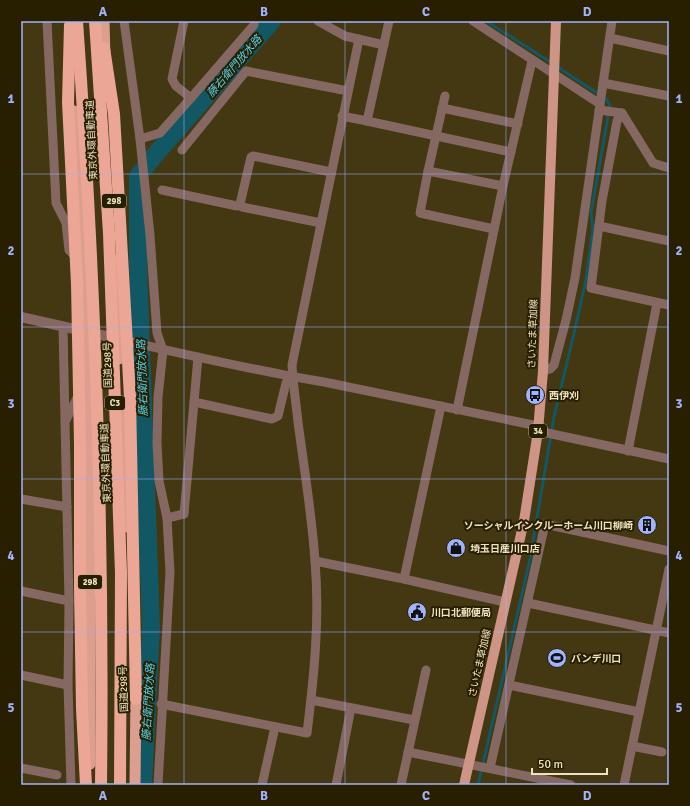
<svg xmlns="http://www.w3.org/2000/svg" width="690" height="806" viewBox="0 0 690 806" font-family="Signika,'Noto Sans JP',sans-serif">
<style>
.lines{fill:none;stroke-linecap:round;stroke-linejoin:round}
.stream{stroke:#115864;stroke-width:3}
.river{stroke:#115864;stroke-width:18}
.minor{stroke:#856861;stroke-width:9}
.tertiary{stroke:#856861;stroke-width:10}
.primary{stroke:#ce9587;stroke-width:10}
.trunk{stroke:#dc9e8e;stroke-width:11}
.motorway{stroke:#eba696;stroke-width:12}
.motorway-bridge{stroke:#eba696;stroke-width:12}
.grid{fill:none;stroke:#a1b3fd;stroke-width:1;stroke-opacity:0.55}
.labels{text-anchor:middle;stroke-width:4;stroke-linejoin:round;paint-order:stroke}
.shield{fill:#281f01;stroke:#b3a887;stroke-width:1}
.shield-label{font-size:9px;font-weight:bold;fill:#eee3c0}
.street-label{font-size:10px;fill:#eee3c0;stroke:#281f01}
.poi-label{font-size:10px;font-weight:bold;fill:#eee3c0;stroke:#281f01;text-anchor:start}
.water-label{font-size:11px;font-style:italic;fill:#54d2ec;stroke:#281f01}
.neatline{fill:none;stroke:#a1b3fd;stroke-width:1.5}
.grid-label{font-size:13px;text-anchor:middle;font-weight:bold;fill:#a1b3fd}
</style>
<rect width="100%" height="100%" fill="#433811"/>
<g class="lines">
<!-- stream -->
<g class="stream">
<path d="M486,21L552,63"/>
<path d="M478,785L530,559L554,417L575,329L586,279L593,229L591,213L610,105L606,99L556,66"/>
</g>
<!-- river -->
<path class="river" d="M143,785L151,628L138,264V176L154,156L272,21"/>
<!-- minor -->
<g class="minor">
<path d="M47,21L56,203L66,223L69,250L77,258"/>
<path d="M124,21L140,139L150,235L157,333L163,350L158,397L157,443L159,481L167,518L170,572L158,785"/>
<path d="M318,21L345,36L384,45"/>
<path d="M389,21L367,121L511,152"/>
<path d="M473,21L600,104"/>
<path d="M610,38L669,51"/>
<path d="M603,83L669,96"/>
<path d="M191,98L254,25V21"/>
<path d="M442,108L518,124"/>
<path d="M599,110L622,113L653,163L669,168"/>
<path d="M622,113L617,121L602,201L591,288L669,305"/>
<path d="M342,116L367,121"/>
<path d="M140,139L160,133L191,98L176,86L172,79L184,21"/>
<path d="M182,150L246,71L348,91"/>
<path d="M428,171L445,96"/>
<path d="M162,190L237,206L240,204"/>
<path d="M321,223L242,207L240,204L251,157L253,156L331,172"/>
<path d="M599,226L669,241"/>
<path d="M494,229L420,213L428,171L503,186"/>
<path d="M63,327L65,421"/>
<path d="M122,340C189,355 256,371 324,382L538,426"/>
<path d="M543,371L550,369L554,365L566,320L575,278L612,21"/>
<path d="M194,402L272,419L278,416L286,383L290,376"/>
<path d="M457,410L503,186L532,61"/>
<path d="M538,431L669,459"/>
<path d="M628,451L657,303"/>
<path d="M21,499L67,507"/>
<path d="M167,518L184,514L198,357"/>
<path d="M315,561L404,579L505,602"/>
<path d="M404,579L441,406"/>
<path d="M21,591L69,601"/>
<path d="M528,603L669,633"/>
<path d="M21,675L68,685"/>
<path d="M509,685L639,712"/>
<path d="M311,700L414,720"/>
<path d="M161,704L307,733C314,676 320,619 315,561C312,515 304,468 298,422C296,403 293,384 292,365L359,39"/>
<path d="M632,746L662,752"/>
<path d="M408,752L571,785"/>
<path d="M21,768L57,775"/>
<path d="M490,768L545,524L669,551"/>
<path d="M71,785L68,685L69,601L65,422L78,396"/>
<path d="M262,785L275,727"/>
<path d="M336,785L351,708"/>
<path d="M401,785L426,670"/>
<path d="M624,785L669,569"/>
</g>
<!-- tertiary -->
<path class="tertiary" d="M21,317L119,339"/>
<!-- primary -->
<path class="primary" d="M464,785L524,521L538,431L543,371L556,21"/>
<!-- trunk -->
<g class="trunk">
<path d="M104,21L105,57"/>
<path d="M74,111L85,266L90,571V764"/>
<path d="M117,260L119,359"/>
<path d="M121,412L127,527"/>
<path d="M135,785L136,690"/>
</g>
<!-- motorway -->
<g class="motorway">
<path d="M130,397L136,699"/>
<path d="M80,589L82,709L86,785"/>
</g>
<!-- motorway-bridge -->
<g class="motorway-bridge">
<path d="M77,21C95,275 104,530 101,785"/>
<path d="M95,21L109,233L121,573L120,785"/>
<path d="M70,25L68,102L77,284L80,444V589"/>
<path d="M104,48L114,114L130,397"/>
</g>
</g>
<!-- grid -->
<path class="grid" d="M184,21V785M345,21V785M506,21V785M21,174H669M21,327H669M21,479H669M21,632H669"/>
<!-- icons -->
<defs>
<g id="bus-disc" transform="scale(1)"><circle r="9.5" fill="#a1b3fd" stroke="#281f01"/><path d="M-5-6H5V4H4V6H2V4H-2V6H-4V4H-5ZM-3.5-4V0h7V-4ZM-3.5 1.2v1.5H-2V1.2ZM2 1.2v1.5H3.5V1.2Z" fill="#111"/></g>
<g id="building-disc" transform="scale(1)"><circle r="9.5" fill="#a1b3fd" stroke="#281f01"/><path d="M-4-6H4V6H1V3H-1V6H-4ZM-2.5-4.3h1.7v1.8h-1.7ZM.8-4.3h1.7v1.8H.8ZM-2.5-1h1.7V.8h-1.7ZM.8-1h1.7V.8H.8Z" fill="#111"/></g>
<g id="shop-disc" transform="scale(1)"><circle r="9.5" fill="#a1b3fd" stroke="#281f01"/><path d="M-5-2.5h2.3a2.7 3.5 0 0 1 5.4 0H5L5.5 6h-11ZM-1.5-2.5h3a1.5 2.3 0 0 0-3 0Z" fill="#111"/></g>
<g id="civic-disc" transform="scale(1)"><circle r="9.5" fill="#a1b3fd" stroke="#281f01"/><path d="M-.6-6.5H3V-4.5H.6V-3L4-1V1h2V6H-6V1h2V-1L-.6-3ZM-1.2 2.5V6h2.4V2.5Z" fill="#111"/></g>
<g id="stadium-disc" transform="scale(1)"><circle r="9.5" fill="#a1b3fd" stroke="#281f01"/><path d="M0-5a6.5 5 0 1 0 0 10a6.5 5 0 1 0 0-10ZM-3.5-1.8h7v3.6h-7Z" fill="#111"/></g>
</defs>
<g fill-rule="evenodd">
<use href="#bus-disc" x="535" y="395"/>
<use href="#building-disc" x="647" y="525"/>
<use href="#shop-disc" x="456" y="548"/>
<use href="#civic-disc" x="417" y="612"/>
<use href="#stadium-disc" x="557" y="658"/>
</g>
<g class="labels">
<!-- shield labels -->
<g class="shield">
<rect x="102" y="194" width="24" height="14" rx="3"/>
<rect x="105" y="396" width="20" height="14" rx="3"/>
<rect x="529" y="424" width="18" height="14" rx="3"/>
<rect x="78" y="575" width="24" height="14" rx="3"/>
</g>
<g class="shield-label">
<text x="114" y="204">298</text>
<text x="115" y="406">C3</text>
<text x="538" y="434">34</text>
<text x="90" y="585">298</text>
</g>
<!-- street labels -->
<g class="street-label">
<text transform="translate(91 140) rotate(-93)" y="4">東京外環自動車道</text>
<text transform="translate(532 334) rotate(-88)" y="4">さいたま草加線</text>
<text transform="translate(107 365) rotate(-91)" y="4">国道298号</text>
<text transform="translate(105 463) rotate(-92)" y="4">東京外環自動車道</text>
<text transform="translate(479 663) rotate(-77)" y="4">さいたま草加線</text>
<text transform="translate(123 689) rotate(-92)" y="4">国道298号</text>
</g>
<!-- poi labels -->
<g class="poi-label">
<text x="549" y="399">西伊刈</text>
<text x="633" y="529" text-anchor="end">ソーシャルインクルーホーム川口柳崎</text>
<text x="470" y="552">埼玉日産川口店</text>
<text x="431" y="616">川口北郵便局</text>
<text x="571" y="662">バンデ川口</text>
</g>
<!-- water labels -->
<g class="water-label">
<text transform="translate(234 66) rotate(-49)" y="4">藤右衛門放水路</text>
<text transform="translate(142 378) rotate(-92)" y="4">藤右衛門放水路</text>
<text transform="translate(148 702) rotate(-87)" y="4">藤右衛門放水路</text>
</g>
</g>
<!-- border -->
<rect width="690" height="806" fill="none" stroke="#281f01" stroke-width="44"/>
<!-- scale -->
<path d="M532 768v6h75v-6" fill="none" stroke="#eee3c0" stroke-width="2"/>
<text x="538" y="768" font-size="12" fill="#eee3c0" stroke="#281f01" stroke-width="3" paint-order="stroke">50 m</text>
<rect x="22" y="22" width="646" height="762" class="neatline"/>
<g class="grid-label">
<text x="103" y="16">A</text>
<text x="264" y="16">B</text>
<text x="426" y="16">C</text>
<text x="587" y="16">D</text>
<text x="11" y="103">1</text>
<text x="679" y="103">1</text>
<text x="11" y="255">2</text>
<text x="679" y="255">2</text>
<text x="11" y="408">3</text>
<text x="679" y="408">3</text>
<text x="11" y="560">4</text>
<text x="679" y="560">4</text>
<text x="11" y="712">5</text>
<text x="679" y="712">5</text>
<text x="103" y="800">A</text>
<text x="264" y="800">B</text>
<text x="426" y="800">C</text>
<text x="587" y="800">D</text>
</g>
</svg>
